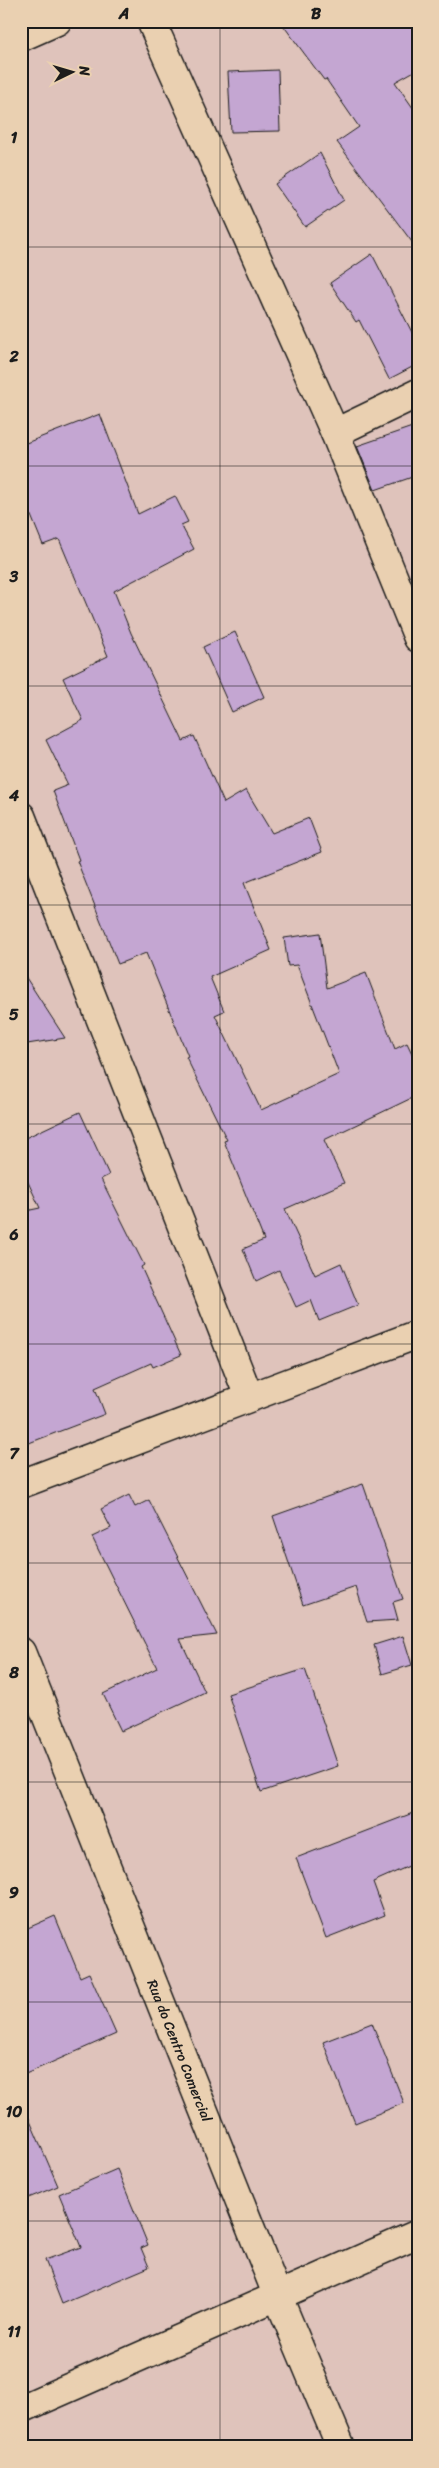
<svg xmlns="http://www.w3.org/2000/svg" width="439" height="2468" viewBox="0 0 439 2468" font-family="Sriracha,sans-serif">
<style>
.building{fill:#c4a6d2;stroke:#1c1c1c}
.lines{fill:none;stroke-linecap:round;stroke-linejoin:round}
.minor-casing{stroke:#1c1c1c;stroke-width:31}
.minor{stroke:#ead0b1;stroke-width:28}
.grid{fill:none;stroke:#1c1c1c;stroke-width:1;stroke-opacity:0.55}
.labels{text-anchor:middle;stroke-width:4;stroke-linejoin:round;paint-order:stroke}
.street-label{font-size:14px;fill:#1c1c1c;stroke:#ead0b1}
.neatline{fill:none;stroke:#1c1c1c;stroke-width:2}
.grid-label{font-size:16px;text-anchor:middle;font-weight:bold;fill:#1c1c1c}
</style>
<rect width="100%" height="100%" fill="#dfc3bb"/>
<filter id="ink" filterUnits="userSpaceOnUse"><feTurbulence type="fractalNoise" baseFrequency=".02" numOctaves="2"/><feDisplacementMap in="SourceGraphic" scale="10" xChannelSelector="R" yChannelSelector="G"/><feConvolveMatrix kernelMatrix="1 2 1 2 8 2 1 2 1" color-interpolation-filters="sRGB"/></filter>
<g filter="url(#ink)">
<!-- building -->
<g class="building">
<path d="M280,21H418V69L395,82L418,115V250L337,142L359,127L326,79L324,80Z"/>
<path d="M278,70L280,131L231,132L228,72Z"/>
<path d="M320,153L344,200L305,227L275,184Z"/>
<path d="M372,254L418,344V364L389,379L359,320L356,322L330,283Z"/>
<path d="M100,414L138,514L175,496L188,522L181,525L194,549L114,591L131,633L183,741L194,736L224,803L246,790L272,833L309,818L322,852L244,883L271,950L210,977L224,1011L215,1015L261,1110L339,1074L297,965L288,966L284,938L320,933L327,988L366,973L395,1049L407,1043L418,1066V1095L324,1140L344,1183L285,1209L315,1275L341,1263L358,1305L319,1321L311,1300L296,1307L279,1270L256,1281L243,1249L264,1240L224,1141L227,1140L186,1057L188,1056L146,953L118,964L77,861L79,860L53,791L68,785L46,740L83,720L63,678L108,656L59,539L43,545L21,491V445Z"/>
<path d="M418,425V475L375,490L357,446Z"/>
<path d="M235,632L264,697L232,712L203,647Z"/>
<path d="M21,970L65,1038L21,1045Z"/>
<path d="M80,1112L109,1175L101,1179L144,1265L141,1267L181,1355L153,1367L151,1363L95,1388L105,1414L21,1446V1212L40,1208L21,1167V1140Z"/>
<path d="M363,1484L403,1599L393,1602L398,1620L367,1622L356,1587L303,1605L273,1516Z"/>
<path d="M129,1495L135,1507L149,1500L217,1635L180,1639L205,1692L121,1731L103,1694L157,1668L92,1537L111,1528L101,1509Z"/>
<path d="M403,1636L412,1665L382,1674L374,1645Z"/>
<path d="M305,1669L338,1766L261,1792L228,1694Z"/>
<path d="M418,1811V1862L373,1882L385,1915L326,1938L296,1858Z"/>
<path d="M55,1916L80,1977L89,1973L116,2034L21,2076V1931Z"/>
<path d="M372,2023L404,2103L355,2123L323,2042Z"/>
<path d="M21,2100L58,2186L21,2201Z"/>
<path d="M117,2169L148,2245L141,2248L149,2267L62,2304L45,2260L81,2247L59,2194Z"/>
</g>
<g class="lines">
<!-- minor casing -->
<g class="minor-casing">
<g id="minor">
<path d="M151,21L335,433L418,638"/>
<path d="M21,37L57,21"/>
<path d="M335,433L418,393"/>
<path d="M21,816L249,1397"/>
<path d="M21,1484L418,1334"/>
<path id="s1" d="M21,1652L278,2297L341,2447"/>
<path d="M21,2409L418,2234"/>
</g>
</g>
<!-- minor -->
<use href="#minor" class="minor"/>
</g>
</g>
<!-- grid -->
<path class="grid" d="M220,21V2447M21,247H418M21,466H418M21,686H418M21,905H418M21,1124H418M21,1344H418M21,1563H418M21,1782H418M21,2002H418M21,2221H418"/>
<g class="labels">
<!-- street labels -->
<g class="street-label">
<text dy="5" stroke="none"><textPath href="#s1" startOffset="429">Rua do Centro Comercial</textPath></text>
</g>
</g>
<!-- margin -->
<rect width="439" height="2468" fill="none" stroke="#ead0b1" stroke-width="55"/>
<!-- north arrow -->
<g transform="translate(72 72) rotate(85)" stroke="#ead0b1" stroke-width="4" paint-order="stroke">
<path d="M0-4L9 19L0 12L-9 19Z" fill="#1c1c1c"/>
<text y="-8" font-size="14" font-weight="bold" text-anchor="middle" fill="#1c1c1c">N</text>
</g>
<rect x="28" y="28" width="384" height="2412" class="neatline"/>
<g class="grid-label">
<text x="124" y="19">A</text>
<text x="316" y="19">B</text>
<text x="14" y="143">1</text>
<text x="14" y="362">2</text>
<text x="14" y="582">3</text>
<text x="14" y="801">4</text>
<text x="14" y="1020">5</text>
<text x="14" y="1240">6</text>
<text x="14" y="1459">7</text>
<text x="14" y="1678">8</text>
<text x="14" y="1898">9</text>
<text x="14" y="2117">10</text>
<text x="14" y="2337">11</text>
</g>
</svg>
